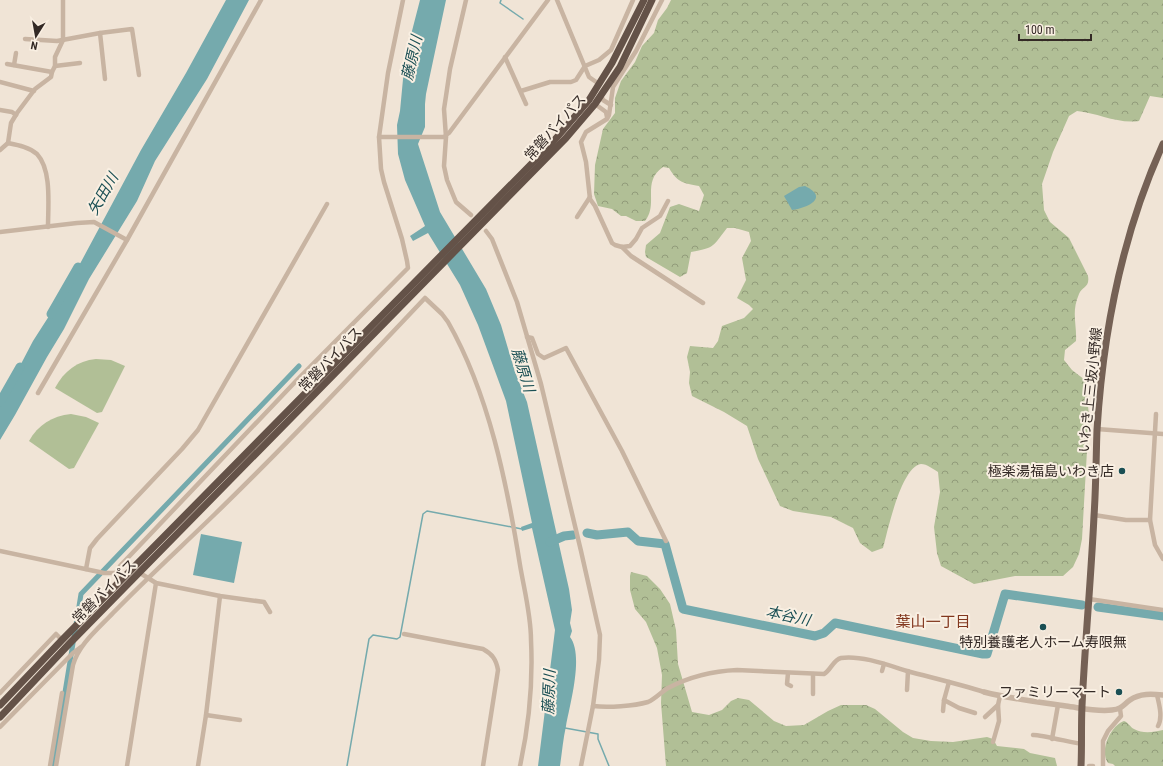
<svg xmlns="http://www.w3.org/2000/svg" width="1163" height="766" viewBox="0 0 1163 766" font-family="'Roboto Condensed','Noto Sans JP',sans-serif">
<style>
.forest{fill:url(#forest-crowns)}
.pitch{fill:#b1bf96}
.water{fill:#75aaad}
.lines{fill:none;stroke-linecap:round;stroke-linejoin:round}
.stream{stroke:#75aaad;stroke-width:1.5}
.canal{stroke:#75aaad;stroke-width:5}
.river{stroke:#75aaad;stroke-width:9}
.minor{stroke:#c8b4a2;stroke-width:4.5}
.tertiary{stroke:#c8b4a2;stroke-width:5.5}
.primary{stroke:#756155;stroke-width:7}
.trunk{stroke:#645248;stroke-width:7}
.poi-dot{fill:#1a4f54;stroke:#f9efe2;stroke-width:1.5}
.labels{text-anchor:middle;stroke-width:4;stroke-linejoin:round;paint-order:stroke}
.street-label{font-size:14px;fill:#332925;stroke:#f9efe2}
.poi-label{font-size:14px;fill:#332925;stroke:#f9efe2;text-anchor:end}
.water-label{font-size:15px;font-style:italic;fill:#1a4f54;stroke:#f9efe2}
.neighbourhood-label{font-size:15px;fill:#82371e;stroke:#f9efe2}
</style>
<defs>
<pattern id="forest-crowns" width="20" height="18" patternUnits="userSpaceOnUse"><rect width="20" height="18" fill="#b1bf96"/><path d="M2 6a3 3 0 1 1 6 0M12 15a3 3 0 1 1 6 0" fill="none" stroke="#919b7a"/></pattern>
</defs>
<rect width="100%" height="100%" fill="#f0e4d6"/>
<!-- forest -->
<g class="forest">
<path d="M671,0H1163V98L1150,96L1139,121C1117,124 1098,113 1077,111L1069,116L1053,152L1042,184L1044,210L1050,222L1069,238L1088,276C1090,288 1082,286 1079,294C1071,312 1077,324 1076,341L1065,350L1064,360L1072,370L1085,380L1089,415L1082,539L1079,554L1073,567L1063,576H1015L974,584L941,566L937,553L934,527L940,492L938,472C933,469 927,464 921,464C901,467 888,530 883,548L872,552L860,543L853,528L831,517L793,511L780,506L758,459L747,426L724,412L692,396L689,383L690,372L687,357L690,346L713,348L718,341L722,326L744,318L753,309L749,305L737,298L746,280L742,258L751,241L749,232L735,228H727C713,246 715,248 691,252L687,273L680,277L646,257L645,252L646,245L660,233L670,207L679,204L699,211L704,195L699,186C683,183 678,183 669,168L663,167C641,182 659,204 645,221H636L626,216H621L612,209L598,206L594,194L595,165L603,129L615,113V98L621,81L635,62L642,46L654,33L658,20L667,8Z"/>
<path d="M631,572L647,576L660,589L670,604L676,630L678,664L692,712L709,715L722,710L731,701L738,698L749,700L774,721L786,726L804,725L828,711L841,705H866L875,709L903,732L913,738L931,741L953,742L987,737L993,739L997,746L1024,749L1030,753L1055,758L1057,766H666L661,703L662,675L657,648L646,622L635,609L630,590V576Z"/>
<path d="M1124,721C1129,723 1130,727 1134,729C1143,734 1154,732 1163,730V766H1115L1113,764L1108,763C1099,751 1111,725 1124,721Z"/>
</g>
<!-- pitch -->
<g class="pitch">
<path d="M96,359L111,360L125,366L102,412L97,413L55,388C64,371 77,361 96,359Z"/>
<path d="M71,414L86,417L99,423L74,468L69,469L29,441C38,425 52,416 71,414Z"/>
</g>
<!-- water -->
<g class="water">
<path d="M226,0H249L207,79L155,161L137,201L89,279L64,329L47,357L15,415L0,440V404L33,341L67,288L141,150L186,73Z"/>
<path d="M420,0H446L426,94L425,104V127L418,144L440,212L486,289L501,325L515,372L527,402L569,589L572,610L570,623L572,631L570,637C584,655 570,704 566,726C563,739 562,753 560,766H538L555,630L532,528L522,531L521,527L532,523L506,401L478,325L460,285L428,233L413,241L410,236L425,226L405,180L398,154L397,125L400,111L405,58Z"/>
<path d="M805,186C830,198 807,208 792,210L784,196L799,187Z"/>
<path d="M201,534L242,542L234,583L193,575Z"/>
</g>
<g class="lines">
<!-- stream -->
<g class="stream">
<path d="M501,0L500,3L523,19"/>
<path d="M565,728L598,734V739L609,766"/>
<path d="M347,766L369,639L373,635L397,639L400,637L423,514L427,511L522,529"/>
</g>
<!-- canal -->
<path class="canal" d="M53,766L81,594L299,366"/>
<!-- river -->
<g class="river">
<path d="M51,314L78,267"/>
<path d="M0,402L20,367"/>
<path d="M587,533L597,535L628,532L638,541L665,544L683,609L815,636L824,633L835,623L983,654H987L1005,594L1082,605"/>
<path d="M550,542L564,536L573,535"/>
<path d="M1098,607L1163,616"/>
</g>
<!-- minor -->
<g class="minor">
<path d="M466,0L450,69L446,96L444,109L446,137L444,166L447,180L456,202L471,215"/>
<path d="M557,0L589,77L599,84"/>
<path d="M662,0L636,51L613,87L609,115L607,119L586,132L581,142L586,162L590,199L595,206L612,243L615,245L622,247L630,246L636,239L642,228L660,216L668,201"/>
<path d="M100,33L105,79"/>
<path d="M25,39L57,41L100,33L132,29L139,75"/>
<path d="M505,57L526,104"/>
<path d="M7,64L52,72"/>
<path d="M14,65L16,53"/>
<path d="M55,66L80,63"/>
<path d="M0,82L34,91"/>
<path d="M521,91L550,82H571L576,80L585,66L599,60L611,50L633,0"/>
<path d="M601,95L603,100L611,105"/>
<path d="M595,104L606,112L607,117"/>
<path d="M0,110L12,112L16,115"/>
<path d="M446,135L449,133L548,0"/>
<path d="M379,137H446"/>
<path d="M8,143L11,123L17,113L35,89L51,77L52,72L55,66V57L63,40V0"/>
<path d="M0,150L8,143C18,145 29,147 37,154C52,170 48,206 48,227"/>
<path d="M577,217L590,197"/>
<path d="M486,231L492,239L517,302L541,384L581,551L600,635L599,660L593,706L581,766"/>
<path d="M0,232L77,223L94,222L127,240"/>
<path d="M622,247L631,256L703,303"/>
<path d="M527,337L532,338L538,354L544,358L566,348L622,451L666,541"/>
<path d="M38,393L127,240L261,0"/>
<path d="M1156,414L1150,520L1155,545L1163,559"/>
<path d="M1097,429L1163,434"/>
<path d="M1094,515L1126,520H1150"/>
<path d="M0,551L104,573H116L123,579"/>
<path d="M86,569L90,548L97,539L182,449L198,430L327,204"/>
<path d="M116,573L120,566L297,380L408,268L407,261L402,239L384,182L381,169L379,137L388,73L403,0"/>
<path d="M140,573L156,583L220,596L264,602L270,612"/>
<path d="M1089,599L1163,610"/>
<path d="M404,634L483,649C492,654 496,659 498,670L483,766"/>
<path d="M882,671L884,664"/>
<path d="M788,673L787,684L791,686"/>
<path d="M907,690L908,671"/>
<path d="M0,693L56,634L62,640"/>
<path d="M813,694V674"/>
<path d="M1157,695C1159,704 1163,717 1158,726"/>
<path d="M944,700L959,708L975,713"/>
<path d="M593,706C608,708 634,706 648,702C655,699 661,692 668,688C689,677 713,671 737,670L824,674C831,670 833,660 841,658C861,655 888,665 907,671C933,678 959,684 984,692"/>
<path d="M943,711L944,700L949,682"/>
<path d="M206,715L240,720"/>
<path d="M985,717L998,705L1000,696"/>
<path d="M0,727L73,653L81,647"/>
<path d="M1033,735C1037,734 1074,743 1082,744"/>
<path d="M1052,739L1058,705"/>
<path d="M993,742L999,721L998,705"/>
<path d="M50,766L62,693"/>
<path d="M56,766L73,665C79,644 98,629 113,613C146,579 181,547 215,514C287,444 356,371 425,298L442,314L448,322C489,394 507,484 520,565C524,589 531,615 531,640C533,681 529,725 520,766"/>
<path d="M127,766L156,583"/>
<path d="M198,766L206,715L220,596"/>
<path d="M1089,766H1093"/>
<path d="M1103,766V741L1108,731L1121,716L1120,709"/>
</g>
<!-- tertiary -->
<path class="tertiary" d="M984,692C1011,699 1039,702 1066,706C1081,708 1097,712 1112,710C1122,709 1123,705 1130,700C1140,693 1152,694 1163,695"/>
<!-- primary -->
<path class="primary" d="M1081,766C1082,746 1081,726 1082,706C1085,642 1091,579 1094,516C1096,487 1096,458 1097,430C1103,332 1122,234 1163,144"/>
<!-- trunk -->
<g class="trunk">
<path d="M0,705L62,640L552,143L589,100L612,63L644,0"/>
<path d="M0,717L69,644L566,138L595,104L620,67L652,0"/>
</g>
</g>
<!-- markers -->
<g class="poi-dot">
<circle cx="1122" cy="471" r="4"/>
<circle cx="1043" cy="627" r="4"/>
<circle cx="1119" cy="692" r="4"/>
</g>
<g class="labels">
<!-- street labels -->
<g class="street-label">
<text transform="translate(555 127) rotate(-48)" y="5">常磐バイパス</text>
<text transform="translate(330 359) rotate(-46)" y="5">常磐バイパス</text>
<text transform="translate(1090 390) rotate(-84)" y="5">いわき上三坂小野線</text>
<text transform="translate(104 591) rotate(-45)" y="5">常磐バイパス</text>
</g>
<!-- poi labels -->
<g class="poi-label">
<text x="1114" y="476">極楽湯福島いわき店</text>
<text x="1043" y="647" text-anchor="middle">特別養護老人ホーム寿限無</text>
<text x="1111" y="697">ファミリーマート</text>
</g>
<!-- water labels -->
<g class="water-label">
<text transform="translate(412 58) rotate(-77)" y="5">藤原川</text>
<text transform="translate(103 194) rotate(-60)" y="5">矢田川</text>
<text transform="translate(523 370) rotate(73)" y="5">藤原川</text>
<text transform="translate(788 616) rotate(12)" y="5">本谷川</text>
<text transform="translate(549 692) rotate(-88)" y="5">藤原川</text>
</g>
<!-- neighbourhood labels -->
<g class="neighbourhood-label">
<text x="933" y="627">葉山一丁目</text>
</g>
</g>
<!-- north arrow -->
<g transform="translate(36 36) rotate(191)" stroke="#f9efe2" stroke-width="3" paint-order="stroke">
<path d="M0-3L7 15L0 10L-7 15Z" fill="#332925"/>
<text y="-6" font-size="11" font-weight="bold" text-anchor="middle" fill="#332925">N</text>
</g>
<!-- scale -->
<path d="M1019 34v6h72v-6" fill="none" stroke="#332925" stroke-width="2"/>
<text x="1025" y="34" font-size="12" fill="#332925" stroke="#f9efe2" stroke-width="3" paint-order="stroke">100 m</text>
</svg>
